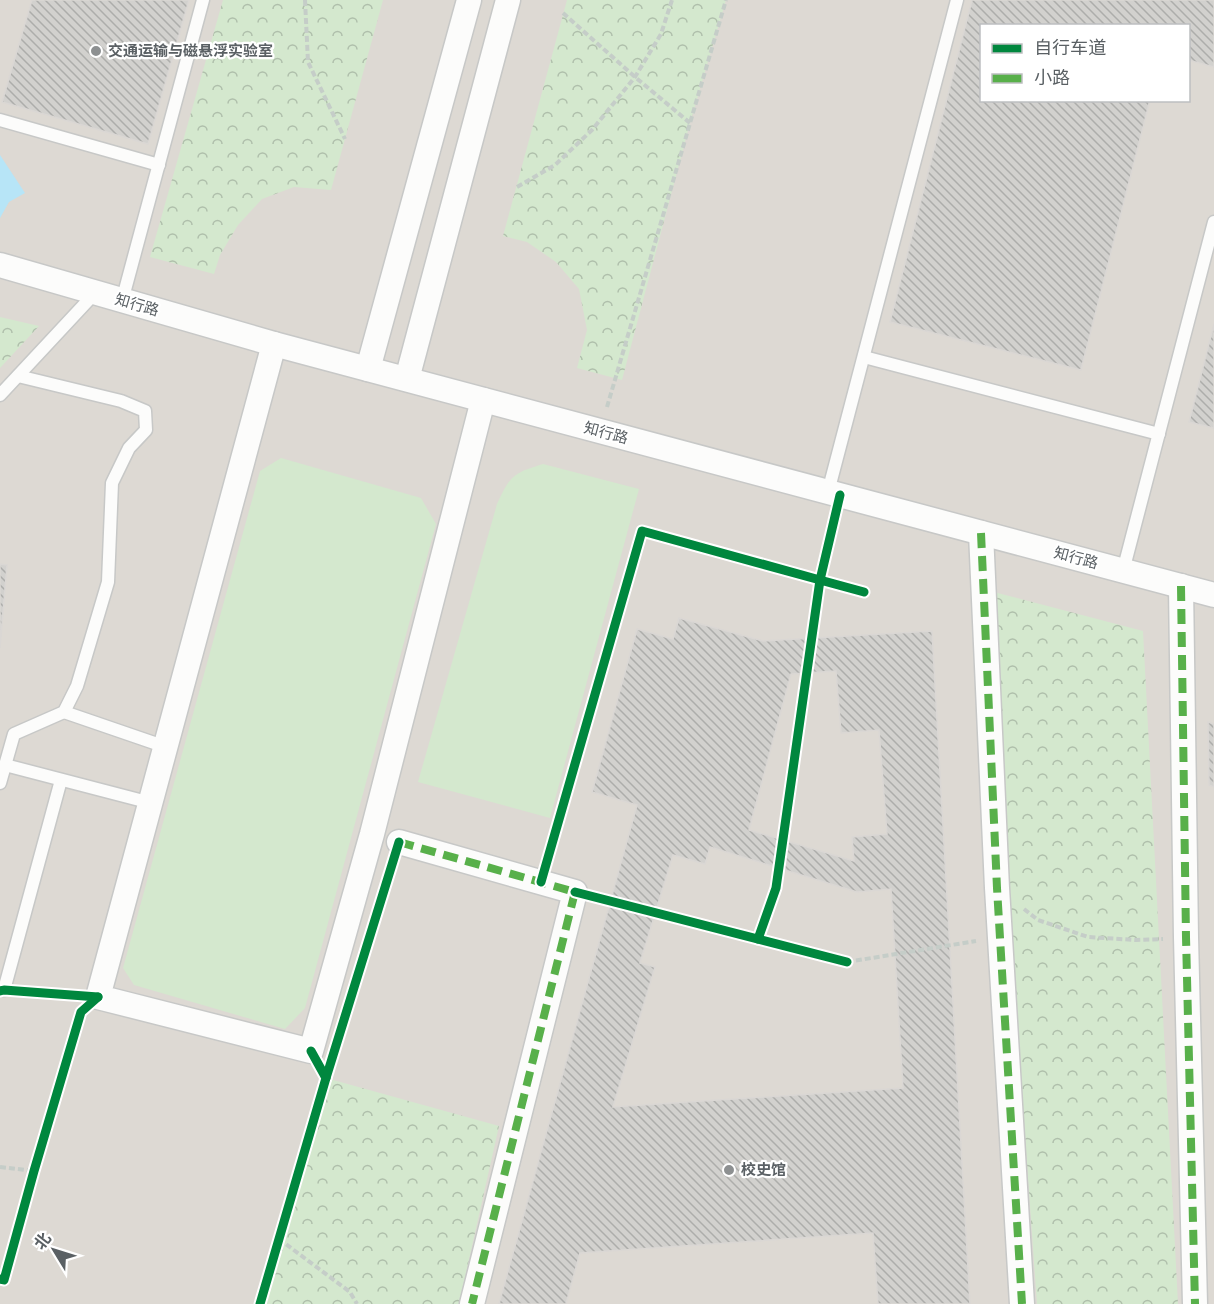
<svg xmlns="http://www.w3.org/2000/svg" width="1214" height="1304" viewBox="0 0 1214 1304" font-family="Helvetica,'Noto Sans SC',sans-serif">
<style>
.education{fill:#ddd9d3;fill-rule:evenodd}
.green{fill:#d4e8ce}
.forest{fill:url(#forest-crowns)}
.water{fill:#b7e5f7}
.building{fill:url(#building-back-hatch);stroke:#dad7d4;stroke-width:1.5;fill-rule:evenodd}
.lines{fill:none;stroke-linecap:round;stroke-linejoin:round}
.service-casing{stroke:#c7c8c7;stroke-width:15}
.minor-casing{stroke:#c7c8c7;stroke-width:27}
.path{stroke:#c5cdc8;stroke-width:4;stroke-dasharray:6 3;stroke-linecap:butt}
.service{stroke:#fcfcfb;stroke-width:12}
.minor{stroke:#fcfcfb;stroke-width:24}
.quiet{stroke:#58b04a;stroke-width:8;stroke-dasharray:15 8;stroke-linecap:butt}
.cycleway-casing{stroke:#fff;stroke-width:13}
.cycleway{stroke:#00873e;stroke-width:9}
.poi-dot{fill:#8d9091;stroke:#fff;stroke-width:2}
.labels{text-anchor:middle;stroke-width:4.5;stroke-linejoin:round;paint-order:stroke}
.poi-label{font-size:15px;font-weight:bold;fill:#5a6064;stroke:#fff;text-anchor:start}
.street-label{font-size:15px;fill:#5a6064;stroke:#fff}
</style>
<defs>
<pattern id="forest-crowns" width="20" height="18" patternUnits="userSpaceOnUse" patternTransform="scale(1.5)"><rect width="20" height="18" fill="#d4e8ce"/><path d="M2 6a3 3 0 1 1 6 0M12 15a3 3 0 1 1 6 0" fill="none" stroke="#afbfab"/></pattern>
<pattern id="building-back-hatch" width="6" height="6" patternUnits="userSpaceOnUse" patternTransform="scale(1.5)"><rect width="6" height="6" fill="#d2d1ce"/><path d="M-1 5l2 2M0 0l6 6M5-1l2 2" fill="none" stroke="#adadab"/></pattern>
</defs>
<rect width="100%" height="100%" fill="#ebe9e4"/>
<!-- education -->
<path class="education" d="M0,0H1214V1304H0ZM982,26H1188V100H982Z"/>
<!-- green -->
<g class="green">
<path d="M281,458L421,498L436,524L305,1008L285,1029L134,985L123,968L260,471Z"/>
<path d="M543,464L639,489L550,818L418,782L497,504C510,476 513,473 543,464Z"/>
</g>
<!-- forest -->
<g class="forest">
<path d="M223,0H383L331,190L294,187L262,199L238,225L220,255L214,274L150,257Z"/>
<path d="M567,0H726L690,123L622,380L577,368L587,330L579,289L556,262L527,242L503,236Z"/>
<path d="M0,317L39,326L0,368Z"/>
<path d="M986,590L1143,631L1178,1304H1037Z"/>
<path d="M326,1078L499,1126L459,1304H260Z"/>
</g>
<!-- water -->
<path class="water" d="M0,155L25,193L9,202L0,218Z"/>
<!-- building -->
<g class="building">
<path d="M32,0H189L148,144L2,102Z"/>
<path d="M972,0H1214V67L1188,60V26H982V100H1150L1081,370L890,322Z"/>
<path d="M1214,324V428L1189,422Z"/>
<path d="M0,564L7,565L0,648Z"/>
<path d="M679,618L763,641L932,631L970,1304H878L873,1233L580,1253L566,1304H499L637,805L592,792L637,629L673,639ZM836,671L841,733L879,730L887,834L852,837L854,861L749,830L791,674ZM710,847L857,892L891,889L903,1088L613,1107L655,967L640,963L673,855L705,864Z"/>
<path d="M1208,722L1214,724V787L1209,785Z"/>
</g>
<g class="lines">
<!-- service casing -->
<g class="service-casing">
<g id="service">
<path d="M0,120L159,165"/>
<path d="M122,301L203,0"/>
<path d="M864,357L1159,434"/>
<path d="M0,395L95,293"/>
<path d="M828,492L957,0"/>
<path d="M1123,571L1214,222"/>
<path d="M64,712L166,747"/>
<path d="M5,765L151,803"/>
<path d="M0,783L14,734L64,712L77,686L108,582L112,483L129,448L146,430L145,411L121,401L18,376"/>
<path d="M4,990L61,780"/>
</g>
</g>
<!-- minor casing -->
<g class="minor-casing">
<g id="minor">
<path d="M0,265L274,344L1214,595"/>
<path d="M274,344L98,997L311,1051L372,834L483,400"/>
<path d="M368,369L469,0"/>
<path d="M407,379L508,0"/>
<path d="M981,533L997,888L1022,1304"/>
<path d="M1181,586L1186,937L1195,1304"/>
<path d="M399,842L575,892L472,1304"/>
</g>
</g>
<!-- path -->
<g class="path">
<path d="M305,0L308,62L345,139"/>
<path d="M563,13L635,77L690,123"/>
<path d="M517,187L555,165L592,130L635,77L661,34L672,0"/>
<path d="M607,407L726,0"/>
<path d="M1024,909L1038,920L1088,937L1136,940L1163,939"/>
<path d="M847,962L976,941"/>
<path d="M0,1167L34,1171"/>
<path d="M279,1239L350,1292L357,1304"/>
</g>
<!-- service -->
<use href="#service" class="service"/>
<!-- minor -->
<use href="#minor" class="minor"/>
<!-- quiet -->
<g class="quiet">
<path d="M981,533L997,888L1022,1304"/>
<path d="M1181,586L1186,937L1195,1304"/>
<path d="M399,842L575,892L472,1304"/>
</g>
<!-- cycleway casing -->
<g class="cycleway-casing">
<g id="cycleway">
<path d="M541,882L642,531L820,580L840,495"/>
<path d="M575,892L847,962"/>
<path d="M758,939L776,888L820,580L864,592"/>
<path d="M0,991L4,990L98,997"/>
<path d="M326,1078L399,842"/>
<path d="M0,1279L4,1280L34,1171L81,1012L98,997"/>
<path d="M260,1304L326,1078L311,1051"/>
</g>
</g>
<!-- cycleway -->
<use href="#cycleway" class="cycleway"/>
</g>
<!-- markers -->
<g class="poi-dot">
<circle cx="96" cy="51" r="6"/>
<circle cx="729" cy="1170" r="6"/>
</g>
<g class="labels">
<!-- poi labels -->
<g class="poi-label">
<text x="108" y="56">交通运输与磁悬浮实验室</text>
<text x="741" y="1175">校史馆</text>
</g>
<!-- street labels -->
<g class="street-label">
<text transform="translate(137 305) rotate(16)" y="5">知行路</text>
<text transform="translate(606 433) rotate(15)" y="5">知行路</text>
<text transform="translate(1076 558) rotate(15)" y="5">知行路</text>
</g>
</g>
<!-- legend -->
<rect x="980" y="24" width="210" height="78" fill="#ffffff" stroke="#bdbfc1" stroke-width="1.5"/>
<rect x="992" y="44" width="30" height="9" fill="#00873e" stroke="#bdbfc1" stroke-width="1.5"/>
<text x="1034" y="54" font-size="18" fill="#5a6064">自行车道</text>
<rect x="992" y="74" width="30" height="9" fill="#58b04a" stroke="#bdbfc1" stroke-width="1.5"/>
<text x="1034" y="84" font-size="18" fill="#5a6064">小路</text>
<!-- north arrow -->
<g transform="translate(54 1250) rotate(308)" stroke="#ffffff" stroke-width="4.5" paint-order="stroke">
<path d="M0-4.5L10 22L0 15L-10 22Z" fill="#5a6064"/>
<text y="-9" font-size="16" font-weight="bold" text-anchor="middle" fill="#5a6064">北</text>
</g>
</svg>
